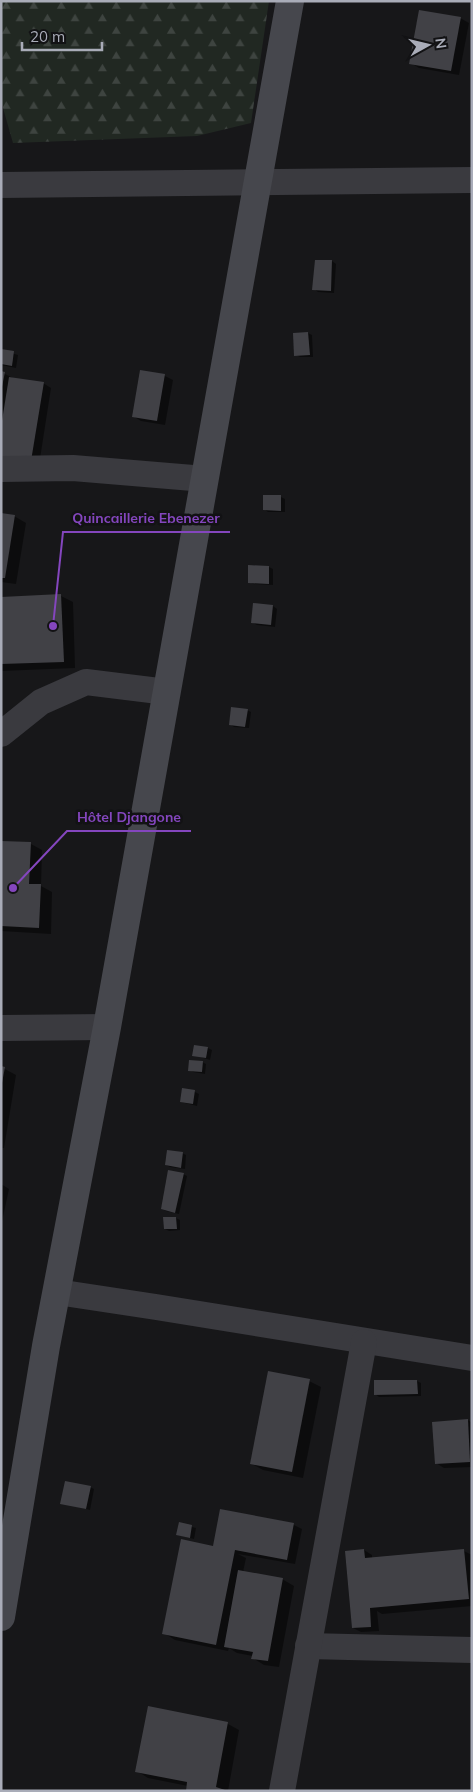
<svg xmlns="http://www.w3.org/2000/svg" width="473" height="1792" viewBox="0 0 473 1792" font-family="Mulish,sans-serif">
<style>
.forest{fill:url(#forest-firs)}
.shadow{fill:#0007}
.building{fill:#414146}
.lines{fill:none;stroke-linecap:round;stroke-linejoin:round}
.street{stroke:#3a3a3f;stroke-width:26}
.secondary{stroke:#46474d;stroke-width:28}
.leader{fill:none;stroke:#8446be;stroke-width:2}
.callout-dot{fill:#8446be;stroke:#121214;stroke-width:2}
.callout-label{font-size:14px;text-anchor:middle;font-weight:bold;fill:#8446be;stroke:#121214;stroke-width:5;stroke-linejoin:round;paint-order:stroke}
</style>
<defs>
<pattern id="forest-firs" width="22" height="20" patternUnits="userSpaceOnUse" patternTransform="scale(1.25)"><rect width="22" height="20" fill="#212822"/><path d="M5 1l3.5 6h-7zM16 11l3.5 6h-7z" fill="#3e4440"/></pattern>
</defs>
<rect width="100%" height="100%" fill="#171719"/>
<!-- forest -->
<path class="forest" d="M1,1H269L251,123L197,136L13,143L1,101Z"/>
<!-- shadow -->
<g class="shadow">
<path d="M460,18L469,23L459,75L419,68L411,63Z"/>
<path d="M332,261L336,264L334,293L318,292L314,289Z"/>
<path d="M308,333L312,335L313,357H300L296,355Z"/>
<path d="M1,350L18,355L16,368L1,365Z"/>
<path d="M141,371L165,376L173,380L165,425L141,421L133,416Z"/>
<path d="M1,372L15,379L43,383L51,388L39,465L1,462Z"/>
<path d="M264,496L281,497L285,499V512H268L264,509Z"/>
<path d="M1,514L14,516L26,523L16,584L1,582Z"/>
<path d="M250,566L269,567L273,569V585L253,584L249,582Z"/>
<path d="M61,596L73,602L75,668L1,671V598Z"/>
<path d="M254,605L273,606L277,609L275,627L257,625L253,623Z"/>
<path d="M247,710L251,712L249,728L234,727L230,724Z"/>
<path d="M1,843L31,844L42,850L41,886L52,892L51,934L1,931Z"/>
<path d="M208,1048L212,1050L210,1060L194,1055Z"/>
<path d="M202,1062L206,1064L205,1074L193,1072L189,1070Z"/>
<path d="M1,1067L16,1075L4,1148H1Z"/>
<path d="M195,1092L199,1094L197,1106L181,1102Z"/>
<path d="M182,1153L186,1155L185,1169L170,1167L166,1165Z"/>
<path d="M183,1174L187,1176L179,1214L166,1211L162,1209Z"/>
<path d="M1,1184L9,1189L1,1226Z"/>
<path d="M176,1218L180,1220V1230L169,1231L165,1229Z"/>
<path d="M309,1381L321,1387L303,1478L263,1470L252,1464Z"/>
<path d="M417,1381L421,1383V1396L379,1397L375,1394Z"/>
<path d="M468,1420L472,1423V1467L444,1468L436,1463Z"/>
<path d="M90,1487L94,1489L90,1510L62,1503Z"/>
<path d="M180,1524L196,1528L194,1539L178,1535Z"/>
<path d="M294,1525L302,1529L295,1564L238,1554L246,1558L243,1572L282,1579L294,1586L279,1667L264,1665L253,1658V1656L237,1653L229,1648L228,1651L175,1640L164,1633L214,1547Z"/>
<path d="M364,1550L372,1555V1559L464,1551L472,1555V1606L382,1614L377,1611L379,1631L361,1632L353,1628Z"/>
<path d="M149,1708L228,1724L239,1730L228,1791H187L188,1786L148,1778L137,1771Z"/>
</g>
<!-- building -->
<g class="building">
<path d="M419,10L461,17L451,71L409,64Z"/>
<path d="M315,260H332L331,291L312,290Z"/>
<path d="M308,332L310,355L294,356L293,333Z"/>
<path d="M1,349L14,351L12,366L1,364Z"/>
<path d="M140,370L165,374L157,421L132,417Z"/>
<path d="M1,371L5,372L2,387H1Z"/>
<path d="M9,377L44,382L31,461L1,456V427Z"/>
<path d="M263,495H281V511L263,510Z"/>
<path d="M1,513L15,515L5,578H1Z"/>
<path d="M248,565L269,566V584L248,583Z"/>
<path d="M61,594L64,662L1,664V597Z"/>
<path d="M253,603L273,605L271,625L251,623Z"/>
<path d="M231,707L248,709L245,727L229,725Z"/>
<path d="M1,841L31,842L29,884H41L39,928L1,926Z"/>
<path d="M194,1045L208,1047L206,1058L192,1056Z"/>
<path d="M189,1060L203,1061L202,1072L188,1071Z"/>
<path d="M1,1066L5,1067L2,1083H1Z"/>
<path d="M182,1088L195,1090L193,1104L180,1102Z"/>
<path d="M167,1150L183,1152L181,1168L165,1165Z"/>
<path d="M168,1170L184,1173L175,1213L161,1209Z"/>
<path d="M163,1217H176L177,1229H164Z"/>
<path d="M268,1371L310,1379L292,1472L250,1464Z"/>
<path d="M374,1380H417L418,1394L374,1395Z"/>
<path d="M468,1419L470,1462L435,1464L432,1422Z"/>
<path d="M65,1481L91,1486L86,1509L60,1504Z"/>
<path d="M220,1509L294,1523L287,1560L235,1550L216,1645L162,1634L181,1539L213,1546Z"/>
<path d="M179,1522L192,1525L190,1538L176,1535Z"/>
<path d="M364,1549L365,1558L464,1549L469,1599L370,1608L371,1627L352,1628L345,1551Z"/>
<path d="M238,1570L283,1578L268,1661L251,1659L253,1652L224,1647Z"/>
<path d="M148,1706L228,1722L216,1787L228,1791H186L187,1782L135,1772Z"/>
</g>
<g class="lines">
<!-- street -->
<g class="street">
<path d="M1,185L472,180"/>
<path d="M1,469L73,468L205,479"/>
<path d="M1,734L41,702L86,682L167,692"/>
<path d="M1,1028L107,1027"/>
<path d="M57,1292L156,1307L472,1358"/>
<path d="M308,1646L472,1650"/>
<path d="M282,1791L364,1342"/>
</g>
<!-- secondary -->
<path class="secondary" d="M1,1617L46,1346L107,1027L290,1"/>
</g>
<!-- callouts -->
<path class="leader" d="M53 626L63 532H230M13 888L67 831H191"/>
<g class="callout-dot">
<circle cx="53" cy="626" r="5"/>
<circle cx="13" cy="888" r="5"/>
</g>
<g class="callout-label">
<text x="146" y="523">Quincaillerie Ebenezer</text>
<text x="129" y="822">Hôtel Djangone</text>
</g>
<!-- border -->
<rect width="473" height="1792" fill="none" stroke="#a9acb8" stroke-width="5"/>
<!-- north arrow -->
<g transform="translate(428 45) rotate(82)" stroke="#121214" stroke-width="4" paint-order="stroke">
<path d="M0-4L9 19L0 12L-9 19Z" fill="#a9acb8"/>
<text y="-8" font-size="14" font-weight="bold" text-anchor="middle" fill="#a9acb8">N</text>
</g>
<!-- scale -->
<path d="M22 42v8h80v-8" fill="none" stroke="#a9acb8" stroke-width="2.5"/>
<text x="30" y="42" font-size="15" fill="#a9acb8" stroke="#121214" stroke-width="4" paint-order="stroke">20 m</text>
</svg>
